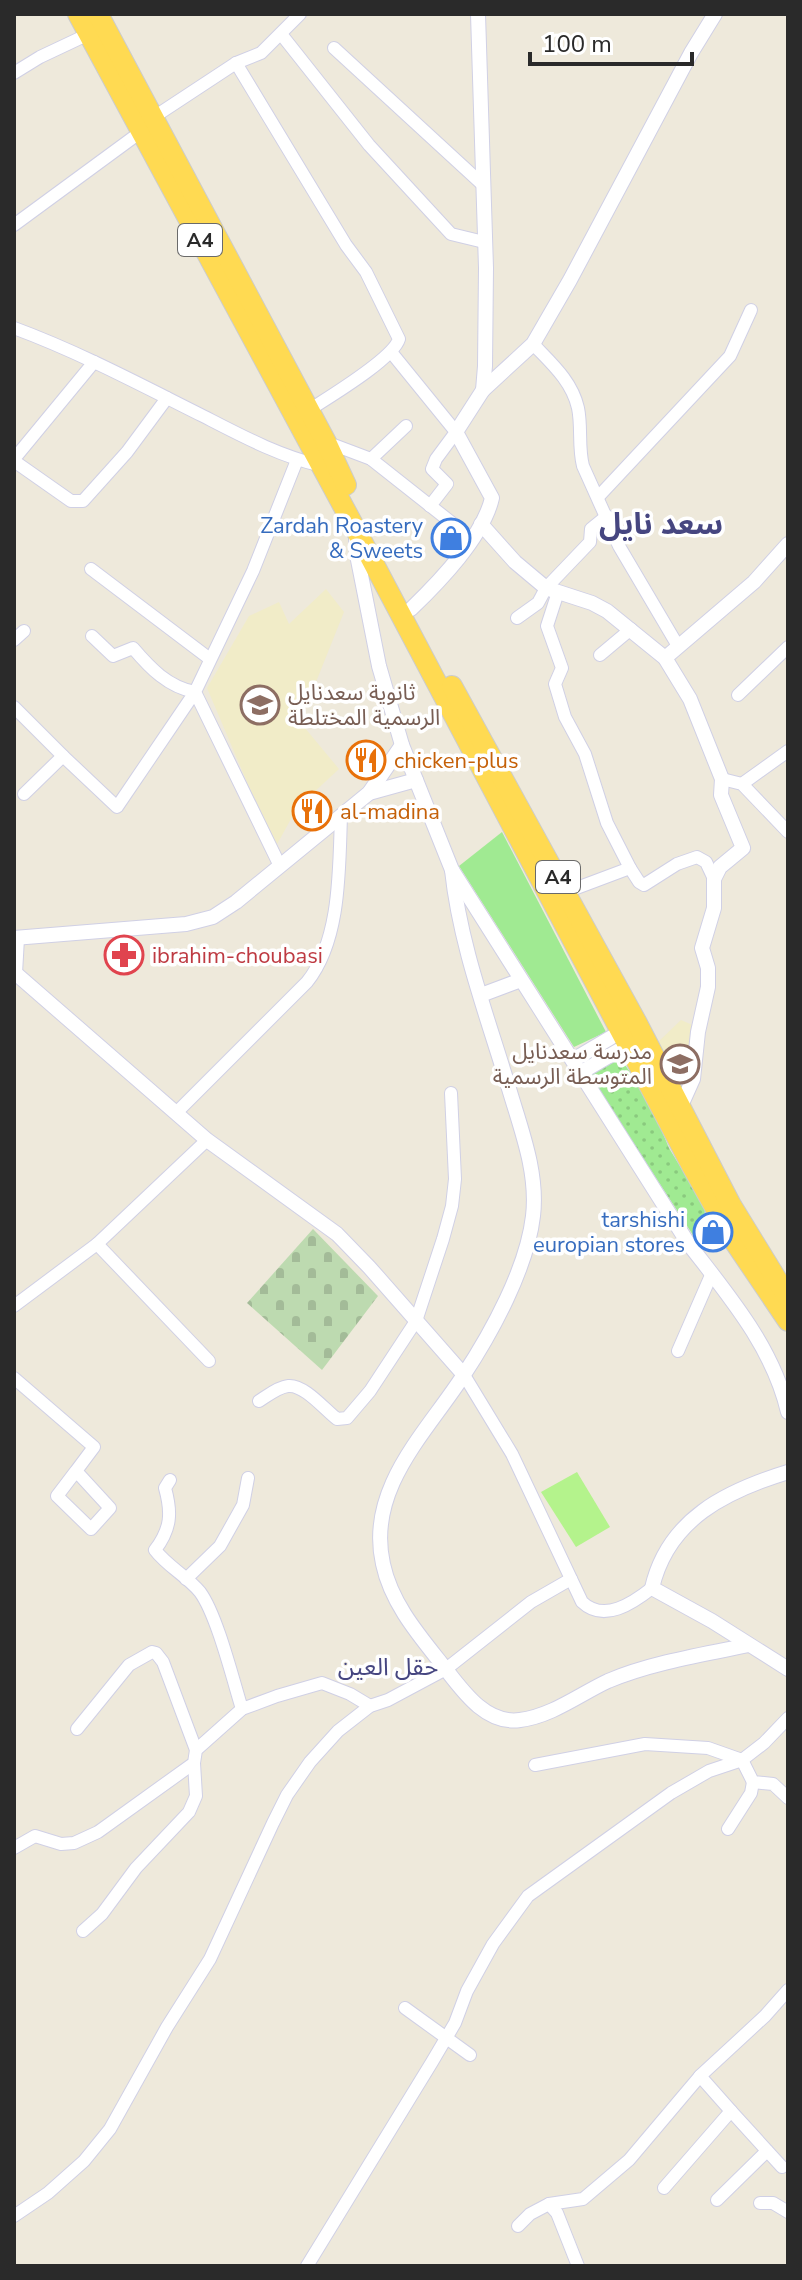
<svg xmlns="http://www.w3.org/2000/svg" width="802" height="2280" viewBox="0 0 802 2280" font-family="'Nunito Sans','Noto Sans Arabic',sans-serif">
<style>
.education{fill:#f1ecc8}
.grass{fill:#a0ea92}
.cemetery{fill:url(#cemetery-stones)}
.park{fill:url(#park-dots)}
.pitch{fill:#b4f38c}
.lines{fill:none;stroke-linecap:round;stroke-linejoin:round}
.minor-casing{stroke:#d0d0e5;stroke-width:14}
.tertiary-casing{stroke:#d0d0e5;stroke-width:16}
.trunk-casing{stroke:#ccc;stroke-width:22}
.minor{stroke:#fff;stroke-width:12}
.tertiary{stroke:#fff;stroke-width:14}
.trunk{stroke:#ffda52;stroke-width:20}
.labels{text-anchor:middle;stroke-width:7;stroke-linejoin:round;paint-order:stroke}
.shield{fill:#fff;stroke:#6a6a6a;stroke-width:2}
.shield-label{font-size:20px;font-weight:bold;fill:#2a2a2a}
.shop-label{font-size:22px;fill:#366cbe;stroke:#fff;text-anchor:end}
.education-label{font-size:22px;fill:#785e54;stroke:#fff;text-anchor:start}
.food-label{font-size:22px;fill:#c56008;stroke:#fff;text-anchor:start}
.health-label{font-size:22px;fill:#be3a42;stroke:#fff;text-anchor:start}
.neighbourhood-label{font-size:24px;fill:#464680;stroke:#fff}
.district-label{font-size:30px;font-weight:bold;fill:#464680;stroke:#fff}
</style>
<defs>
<pattern id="cemetery-stones" width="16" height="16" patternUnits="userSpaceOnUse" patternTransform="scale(2)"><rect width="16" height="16" fill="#bddab0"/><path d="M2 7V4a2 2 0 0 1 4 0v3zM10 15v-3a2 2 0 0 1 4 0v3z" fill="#a3bb98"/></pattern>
<pattern id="park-dots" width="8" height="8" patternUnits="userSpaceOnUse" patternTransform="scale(2)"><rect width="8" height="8" fill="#a0ea92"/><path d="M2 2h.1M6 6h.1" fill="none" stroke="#8ac97e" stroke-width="1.8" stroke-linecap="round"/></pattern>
</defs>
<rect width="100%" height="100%" fill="#eee9db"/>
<!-- education -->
<g class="education">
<path d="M326,589L344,612L300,722L339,769L297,808L275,848L207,688L249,616L279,602L289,624Z"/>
<path d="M681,1020L697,1027L684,1086L655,1045Z"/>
</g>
<!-- grass -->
<path class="grass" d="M502,832L606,1032L574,1047L459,866Z"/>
<!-- cemetery -->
<path class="cemetery" d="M313,1229L378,1296L322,1370L247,1303Z"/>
<!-- park -->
<path class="park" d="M622,1060L651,1105L669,1148L705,1208L702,1249L590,1076L602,1065Z"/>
<!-- pitch -->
<path class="pitch" d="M577,1472L610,1527L576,1547L541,1492Z"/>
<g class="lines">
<!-- minor casing -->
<g class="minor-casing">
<g id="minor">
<path d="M281,34L369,145L451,234L484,242"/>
<path d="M334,48L482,184"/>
<path d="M236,63L346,245L366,272L399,339C393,359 329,397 309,410"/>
<path d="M14,73L40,57L93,32"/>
<path d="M154,117L236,63L261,53L300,14"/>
<path d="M14,225L142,131"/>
<path d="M14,328C79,352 141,385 203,416C242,436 279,456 322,466"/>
<path d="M533,344C551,363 572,381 578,408C582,427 578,447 583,466L619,546L678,646"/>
<path d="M391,352L456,432L436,459L432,469L447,484L430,506"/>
<path d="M326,442L371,459L471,538"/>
<path d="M14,459L94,362"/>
<path d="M371,459L406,426"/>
<path d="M14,461L71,501H83L127,452L167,398"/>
<path d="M599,496L730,356L751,310"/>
<path d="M91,569L210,659"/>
<path d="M558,592L547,626L562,668L555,684L565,717L585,754L607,823L630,868L566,892"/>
<path d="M517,618L538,603L546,588L590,542L591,529L607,516"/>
<path d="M14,640L24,631"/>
<path d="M600,655L631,629"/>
<path d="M738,695L788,647"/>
<path d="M14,707L63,756L24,794"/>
<path d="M63,756L117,807L195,692C168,687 150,668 133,648L113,656L92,636"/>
<path d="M722,779L742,784L788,832"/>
<path d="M742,784L788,751"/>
<path d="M280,866L195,692L253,571L297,460"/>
<path d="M630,868L639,882L644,885L677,864L697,857L706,862L714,879"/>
<path d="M176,1113L307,982C341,940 339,868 341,816"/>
<path d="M97,1244L209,1361"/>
<path d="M14,1306L97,1244L207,1140"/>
<path d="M678,1351L712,1273"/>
<path d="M464,1375L512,1454L582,1602C604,1623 633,1603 652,1588"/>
<path d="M14,1378L94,1447L76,1471L110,1508L91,1529L57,1496L76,1471"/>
<path d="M259,1401C267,1396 278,1387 288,1386C304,1384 325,1410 337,1419L347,1418L370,1391L416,1321L443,1239L452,1206L455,1179L451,1093"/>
<path d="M170,1480L165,1488C172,1513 171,1529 155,1550C168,1567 187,1576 200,1592C217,1615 233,1680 242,1709"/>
<path d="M186,1579L220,1546L243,1505L248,1478"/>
<path d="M77,1729L129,1665L152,1652L156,1653L163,1662L196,1750"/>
<path d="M535,1765L645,1744L708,1748L742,1760L753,1782L773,1784L788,1798"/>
<path d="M728,1829L751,1793L753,1782"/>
<path d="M14,1848L35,1836L61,1844L74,1843L98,1832L194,1763L196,1750L242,1709L277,1696L322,1683L350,1694L370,1706"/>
<path d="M83,1931L102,1914L136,1868L189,1812L196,1796L194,1763"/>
<path d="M405,2008L470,2055"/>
<path d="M731,2111L782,2167"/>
<path d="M664,2188L731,2111L700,2076L765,2016L788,1990"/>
<path d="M717,2200L767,2151"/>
<path d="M760,2203H773L788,2212"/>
<path d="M549,2204L557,2213L578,2266"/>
<path d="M14,2216L48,2193L84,2161L110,2129L167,2027L210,1959L273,1823L287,1795L310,1762L338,1731L370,1706L388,1700L446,1669L531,1602L571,1579"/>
<path d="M518,2226L530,2214L549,2204L583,2199L629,2160L700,2076"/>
<path d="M307,2266L432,2062L455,2023L467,1991L493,1944L528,1896L671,1793L709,1771L742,1760L764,1743L788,1718"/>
</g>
</g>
<!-- tertiary casing -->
<g class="tertiary-casing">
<g id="tertiary">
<path d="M483,390L533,344L570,280L691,53L715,14"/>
<path d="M481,524L515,562L546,588L592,603L607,611L665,658L690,699L722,779L721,795L743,848L720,867L714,879V908L702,948L708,968V987L698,1032L693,1079L680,1108"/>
<path d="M356,537L357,555L379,666L402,745L452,870L688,1243C728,1295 773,1347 788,1412"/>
<path d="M411,609C439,582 483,537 492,498L456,432L483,390L485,366L486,268L478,14"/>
<path d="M665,658L754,582L788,544"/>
<path d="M369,793L416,780"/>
<path d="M452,870C460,946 488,1018 510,1092C522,1132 538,1174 533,1216C527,1268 492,1332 463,1376C426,1433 366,1489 383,1564C391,1602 417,1633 441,1663C460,1687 484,1725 520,1720C552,1716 580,1694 608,1681C650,1663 705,1654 749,1645"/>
<path d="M14,938L186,924L213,917L236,902L369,793L402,745"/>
<path d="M14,972L207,1140L337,1234L369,1267L464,1375"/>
<path d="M15,973L17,938"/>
<path d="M481,995L521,980"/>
<path d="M573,1060L627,1028"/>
<path d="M580,1073L633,1042"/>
<path d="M788,1472C726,1491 668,1519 652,1588L712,1621L788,1669"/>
</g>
</g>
<!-- trunk casing -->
<g class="trunk-casing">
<g id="trunk">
<path d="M78,14L356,530L692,1166L732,1238L788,1321"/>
<path d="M98,14L326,442L346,485"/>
<path d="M452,686L637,1023L731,1205L787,1296"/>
</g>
</g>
<!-- minor -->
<use href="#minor" class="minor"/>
<!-- tertiary -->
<use href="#tertiary" class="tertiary"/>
<!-- trunk -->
<use href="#trunk" class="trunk"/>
</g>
<!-- icons -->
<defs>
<g id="shop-ring" transform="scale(2)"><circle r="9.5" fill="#fff" stroke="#3f7fe0" stroke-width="1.5"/><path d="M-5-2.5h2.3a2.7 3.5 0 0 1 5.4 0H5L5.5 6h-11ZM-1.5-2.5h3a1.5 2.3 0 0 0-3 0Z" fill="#3f7fe0"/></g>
<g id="school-ring" transform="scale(2)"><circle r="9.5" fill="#fff" stroke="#8d6e63" stroke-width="1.5"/><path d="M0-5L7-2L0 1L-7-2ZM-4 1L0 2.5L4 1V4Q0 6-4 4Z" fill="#8d6e63"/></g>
<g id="restaurant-ring" transform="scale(2)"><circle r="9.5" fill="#fff" stroke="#e8710a" stroke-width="1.5"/><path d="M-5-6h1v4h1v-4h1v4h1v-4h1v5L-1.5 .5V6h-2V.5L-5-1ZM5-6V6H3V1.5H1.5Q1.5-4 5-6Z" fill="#e8710a"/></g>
<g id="pharmacy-ring" transform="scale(2)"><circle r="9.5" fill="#fff" stroke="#e0444e" stroke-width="1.5"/><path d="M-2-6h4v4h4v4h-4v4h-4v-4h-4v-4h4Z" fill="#e0444e"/></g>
</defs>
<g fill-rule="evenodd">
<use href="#shop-ring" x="451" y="538"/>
<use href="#school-ring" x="260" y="705"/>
<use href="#restaurant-ring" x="366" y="760"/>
<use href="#restaurant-ring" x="312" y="811"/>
<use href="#pharmacy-ring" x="124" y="955"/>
<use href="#school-ring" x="680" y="1064"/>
<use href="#shop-ring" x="713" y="1232"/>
</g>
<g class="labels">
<!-- shield labels -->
<g class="shield">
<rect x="178" y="224" width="44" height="32" rx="6"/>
<rect x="536" y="861" width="44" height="32" rx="6"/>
</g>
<g class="shield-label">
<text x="200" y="247">A4</text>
<text x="558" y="884">A4</text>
</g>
<!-- shop labels -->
<g class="shop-label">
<text x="423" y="533">Zardah Roastery<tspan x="423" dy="25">&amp; Sweets</tspan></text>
<text x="685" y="1227">tarshishi<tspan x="685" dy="25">europian stores</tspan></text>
</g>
<!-- education labels -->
<g class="education-label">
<text x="288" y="700">ثانوية سعدنايل<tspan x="288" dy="25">الرسمية المختلطة</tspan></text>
<text x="652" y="1059" text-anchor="end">مدرسة سعدنايل<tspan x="652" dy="25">المتوسطة الرسمية</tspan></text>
</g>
<!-- food labels -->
<g class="food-label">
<text x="394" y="768">chicken-plus</text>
<text x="340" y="819">al-madina</text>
</g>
<!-- health labels -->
<g class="health-label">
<text x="152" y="963">ibrahim-choubasi</text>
</g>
<!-- neighbourhood labels -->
<g class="neighbourhood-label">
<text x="388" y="1675">حقل العين</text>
</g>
<!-- district labels -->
<g class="district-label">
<text x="661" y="534">سعد نايل</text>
</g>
</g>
<!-- border -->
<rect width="802" height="2280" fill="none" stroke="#2a2a2a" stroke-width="32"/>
<!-- scale -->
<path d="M530 52v12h162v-12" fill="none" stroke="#2a2a2a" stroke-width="4"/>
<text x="542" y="52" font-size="24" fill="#2a2a2a" stroke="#ffffff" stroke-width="6" paint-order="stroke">100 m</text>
</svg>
